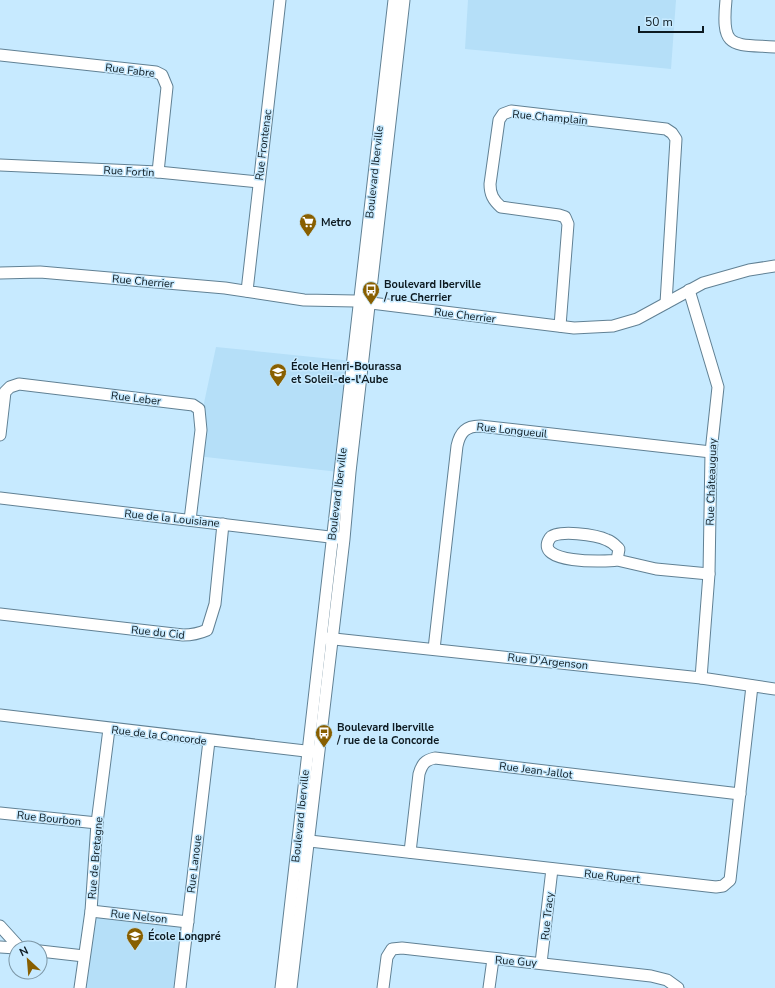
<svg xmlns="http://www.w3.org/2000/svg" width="775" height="988" viewBox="0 0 775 988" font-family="'Nunito Sans',sans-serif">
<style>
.built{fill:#b5dff8}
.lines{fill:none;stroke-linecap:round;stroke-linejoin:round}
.minor-casing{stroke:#618194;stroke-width:13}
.minor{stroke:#fff;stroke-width:11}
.labels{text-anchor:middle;stroke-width:3;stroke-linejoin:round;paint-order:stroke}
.street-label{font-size:11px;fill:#0d1a21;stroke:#c7eaff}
.poi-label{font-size:11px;font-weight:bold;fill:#0d1a21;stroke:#c7eaff;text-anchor:start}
</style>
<rect width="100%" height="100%" fill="#c7eaff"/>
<!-- built -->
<g class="built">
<path d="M468,0H676L671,69L465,49Z"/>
<path d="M216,347L352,361L339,472L197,456L201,417Z"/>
<path d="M91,911L188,922L180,988H80Z"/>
</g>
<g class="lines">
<!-- minor casing -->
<g class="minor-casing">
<g id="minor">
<path d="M726,0C721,50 732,44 775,47"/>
<path d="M0,55L156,72L162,75L167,87L158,172"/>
<path d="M0,165L158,172L258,182"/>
<path d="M0,273L40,272L225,288L304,300L355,301L574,328L613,326L637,319L703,283L749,270L775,266"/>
<path d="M689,290L718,387L711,452L709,574L701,678"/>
<path d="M247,291L280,0"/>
<path d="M560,326L568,224L565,217L559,215L501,207C493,200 490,194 490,184L499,120L503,114L511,111L666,129L672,133L676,139L666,303"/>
<path d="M0,435L5,392L10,387L19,384L193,405L199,409L201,430L190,520"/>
<path d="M0,498L338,538"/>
<path d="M617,560C606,562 532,564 550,538C557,529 597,535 607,540C613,542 615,545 619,549L617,560L656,569L709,574"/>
<path d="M0,614L183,635C192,635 198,634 207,630L215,604L223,524"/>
<path d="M325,638L701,678L775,689"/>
<path d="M434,649L457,446C460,432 466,426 480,426L711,452"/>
<path d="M0,715L314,752"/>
<path d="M0,813L97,823"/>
<path d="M301,840L716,887L723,886L730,880L752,686"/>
<path d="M410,852L419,774C422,764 425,760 435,758L740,794"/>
<path d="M91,911L188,922"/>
<path d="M0,926L20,948"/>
<path d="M0,947L16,948"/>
<path d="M40,951L84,956"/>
<path d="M541,963L552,869"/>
<path d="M80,988L91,911L97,823L109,729"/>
<path d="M180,988L209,741"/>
<path d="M281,988L394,0"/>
<path d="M291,988L344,539L350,472L404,0"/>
<path d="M383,988L387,957L392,949L402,948L651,976L667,980L678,988"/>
<path d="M489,988L493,959"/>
</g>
</g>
<!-- minor -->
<use href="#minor" class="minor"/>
</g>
<!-- icons -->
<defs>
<g id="supermarket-pin" transform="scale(0.9)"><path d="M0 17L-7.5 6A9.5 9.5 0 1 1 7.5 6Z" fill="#885f00" stroke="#c7eaff"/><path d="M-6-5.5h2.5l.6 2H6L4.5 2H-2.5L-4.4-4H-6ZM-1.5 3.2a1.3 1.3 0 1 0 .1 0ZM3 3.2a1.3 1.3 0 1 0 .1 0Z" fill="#fff"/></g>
<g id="bus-pin" transform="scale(0.9)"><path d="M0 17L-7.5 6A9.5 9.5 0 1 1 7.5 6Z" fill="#885f00" stroke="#c7eaff"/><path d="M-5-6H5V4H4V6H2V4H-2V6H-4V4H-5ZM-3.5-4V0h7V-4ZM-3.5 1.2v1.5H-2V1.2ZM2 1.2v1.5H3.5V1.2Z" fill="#fff"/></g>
<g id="school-pin" transform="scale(0.9)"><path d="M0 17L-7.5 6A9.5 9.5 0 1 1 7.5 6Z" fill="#885f00" stroke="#c7eaff"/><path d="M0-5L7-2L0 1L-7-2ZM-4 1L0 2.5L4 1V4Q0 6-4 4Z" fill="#fff"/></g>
</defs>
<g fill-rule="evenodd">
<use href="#supermarket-pin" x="308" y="222"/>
<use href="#bus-pin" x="371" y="290"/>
<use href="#school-pin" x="278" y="372"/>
<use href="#bus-pin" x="324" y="733"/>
<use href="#school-pin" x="135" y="936"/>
</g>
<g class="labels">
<!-- street labels -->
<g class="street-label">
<text transform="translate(130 70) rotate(7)" y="4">Rue Fabre</text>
<text transform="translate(550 117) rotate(5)" y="4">Rue Champlain</text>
<text transform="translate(263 145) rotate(-83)" y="4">Rue Frontenac</text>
<text transform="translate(129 171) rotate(3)" y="4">Rue Fortin</text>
<text transform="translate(374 172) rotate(-84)" y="4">Boulevard Iberville</text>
<text transform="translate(143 281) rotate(5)" y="4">Rue Cherrier</text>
<text transform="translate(465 315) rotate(7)" y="4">Rue Cherrier</text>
<text transform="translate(136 398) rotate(7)" y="4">Rue Leber</text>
<text transform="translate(512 430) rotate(6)" y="4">Rue Longueuil</text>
<text transform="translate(711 482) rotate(-88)" y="4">Rue Châteauguay</text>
<text transform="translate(337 494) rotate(-83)" y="4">Boulevard Iberville</text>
<text transform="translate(172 518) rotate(6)" y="4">Rue de la Louisiane</text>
<text transform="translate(158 632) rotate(6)" y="4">Rue du Cid</text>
<text transform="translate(548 661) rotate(6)" y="4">Rue D'Argenson</text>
<text transform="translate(159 735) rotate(7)" y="4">Rue de la Concorde</text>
<text transform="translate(536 770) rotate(7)" y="4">Rue Jean-Jallot</text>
<text transform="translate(300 816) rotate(-84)" y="4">Boulevard Iberville</text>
<text transform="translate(49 818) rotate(6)" y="4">Rue Bourbon</text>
<text transform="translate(95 858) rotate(-85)" y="4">Rue de Bretagne</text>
<text transform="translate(194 864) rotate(-83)" y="4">Rue Lanoue</text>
<text transform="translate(612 876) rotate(6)" y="4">Rue Rupert</text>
<text transform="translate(139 916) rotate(6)" y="4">Rue Nelson</text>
<text transform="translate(547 916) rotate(-84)" y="4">Rue Tracy</text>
<text transform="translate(516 961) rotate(4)" y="4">Rue Guy</text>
</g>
<!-- poi labels -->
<g class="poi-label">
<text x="321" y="226">Metro</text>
<text x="384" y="288">Boulevard Iberville<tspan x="384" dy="13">/ rue Cherrier</tspan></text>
<text x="291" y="370">École Henri-Bourassa<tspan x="291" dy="13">et Soleil-de-l'Aube</tspan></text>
<text x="337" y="731">Boulevard Iberville<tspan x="337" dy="13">/ rue de la Concorde</tspan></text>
<text x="148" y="940">École Longpré</text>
</g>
</g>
<!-- north arrow -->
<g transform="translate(28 960) rotate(334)"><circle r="19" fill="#c7eaff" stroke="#7d97a6"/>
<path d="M0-3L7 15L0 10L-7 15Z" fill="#885f00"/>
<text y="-6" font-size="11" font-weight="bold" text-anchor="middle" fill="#0d1a21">N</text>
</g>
<!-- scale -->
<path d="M639 26v6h64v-6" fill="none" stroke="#0d1a21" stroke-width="2"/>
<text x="645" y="26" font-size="12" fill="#0d1a21" stroke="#c7eaff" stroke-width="3" paint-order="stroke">50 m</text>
</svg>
